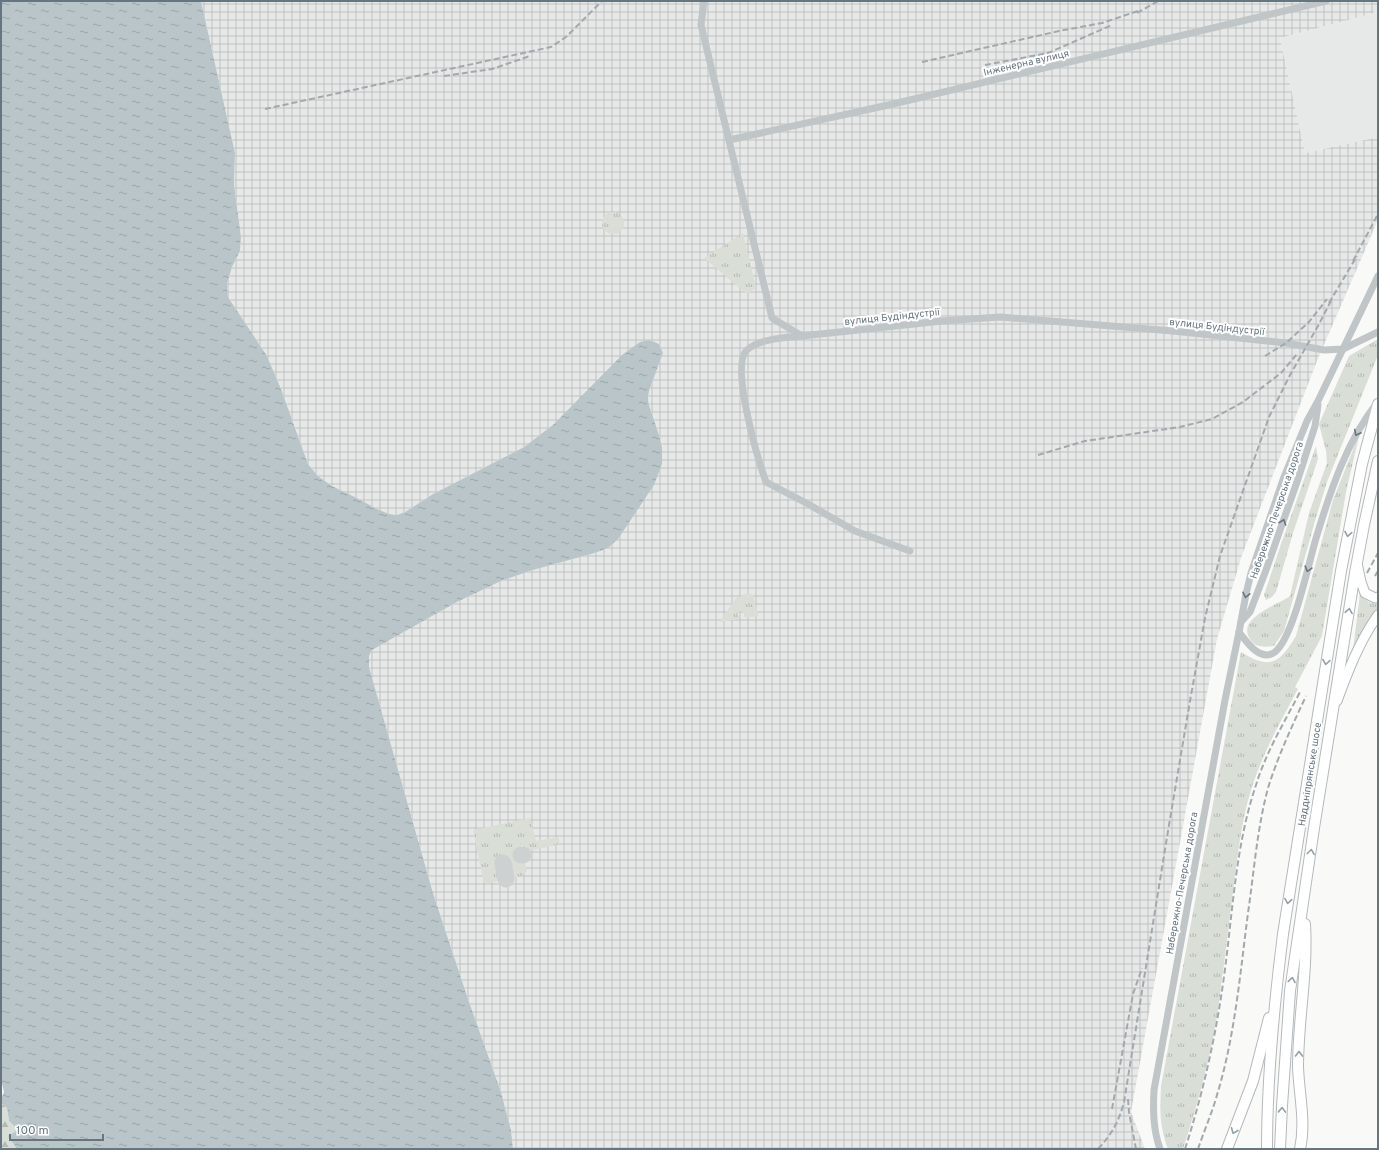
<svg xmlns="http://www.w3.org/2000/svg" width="1379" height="1150" viewBox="0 0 1379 1150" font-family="Overpass,sans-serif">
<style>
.built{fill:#e7e8e8}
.industrial{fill:url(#industrial-grid)}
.grass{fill:url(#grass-tufts)}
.forest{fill:url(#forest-firs)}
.water{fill:url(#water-ripples)}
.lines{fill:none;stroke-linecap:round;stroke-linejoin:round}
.taxiway{stroke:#ced1d2;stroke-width:17}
.secondary-casing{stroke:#b3b9bd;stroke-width:11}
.primary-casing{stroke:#b4b9bd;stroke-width:12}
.street{stroke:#c0c5c8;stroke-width:7}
.secondary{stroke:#fff;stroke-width:9}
.primary{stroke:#fff;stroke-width:10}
.rail{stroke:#a2a9ae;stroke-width:2;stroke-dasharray:6 3;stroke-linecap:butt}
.oneway{stroke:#667680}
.oneway2{stroke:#949fa6}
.labels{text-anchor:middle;stroke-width:4;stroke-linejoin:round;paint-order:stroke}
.street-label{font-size:10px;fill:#667680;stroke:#fff}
</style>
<defs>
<pattern id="industrial-grid" width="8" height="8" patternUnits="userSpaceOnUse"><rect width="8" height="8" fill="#e7e8e8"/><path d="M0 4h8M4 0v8" fill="none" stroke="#bfc1c1"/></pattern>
<pattern id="grass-tufts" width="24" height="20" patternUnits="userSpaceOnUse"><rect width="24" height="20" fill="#d9ded6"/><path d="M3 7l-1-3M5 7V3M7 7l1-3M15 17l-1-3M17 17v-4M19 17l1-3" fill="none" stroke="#b4b9b3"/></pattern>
<pattern id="forest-firs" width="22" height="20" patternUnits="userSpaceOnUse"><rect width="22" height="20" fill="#d9ded6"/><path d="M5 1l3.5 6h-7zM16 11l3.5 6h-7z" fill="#b4b9b3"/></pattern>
<pattern id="water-ripples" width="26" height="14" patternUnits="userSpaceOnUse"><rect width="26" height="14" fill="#b9c5c8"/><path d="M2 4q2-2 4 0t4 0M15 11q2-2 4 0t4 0" fill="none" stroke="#9aa5a8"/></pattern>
</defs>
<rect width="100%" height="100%" fill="#f9f9f7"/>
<!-- built -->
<path class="built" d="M1378,9V137L1305,153L1280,38L1371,14Z"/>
<!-- industrial -->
<path class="industrial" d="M201,1H1378V9L1371,14L1280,38L1305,153L1378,137V220L1317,361L1242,555L1217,639L1131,1112L1145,1149H513L511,1130L501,1092L467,996L433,893L369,667V656L372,650L457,602L501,581L533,570L595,553L608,548L662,447L659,435L649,405L648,399L649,391L663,353L659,344L650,340L554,424L524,447L433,494L405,512L397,515L389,514L377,509L357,498L332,486L318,476L308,464L281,389L267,356L228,297L227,284L232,267L240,251L241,237L234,184L235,153Z"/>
<!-- grass -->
<g class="grass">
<circle cx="613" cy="223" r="11"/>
<path d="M743,233L756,288L747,294L704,258Z"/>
<path d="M1378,339V355L1327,482L1315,521L1284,631L1274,646C1265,647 1255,648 1250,639C1236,618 1278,605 1290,596L1309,513L1327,463L1326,451L1319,424L1349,356Z"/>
<path d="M1360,432L1346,492L1322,636L1295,687L1298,689C1282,719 1265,749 1254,781C1243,812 1239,845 1235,876C1230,913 1226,950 1221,987C1215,1042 1200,1097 1183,1149H1168C1159,1125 1160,1110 1161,1086L1241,652C1270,670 1279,664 1296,636L1333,500Z"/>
<path d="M1316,446L1318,459L1293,533L1276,592L1272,597L1266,600L1264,595L1280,547Z"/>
<path d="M748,593L753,595L758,616L745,618L743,611L737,612L739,619L719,622L736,598Z"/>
<path d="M1360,593C1365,600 1369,604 1378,604V610L1363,632L1353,650Z"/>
<path d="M530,818L536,841L558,837L560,844L529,851L528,848L520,843L527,871L522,876L484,884L473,830Z"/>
</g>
<!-- forest -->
<path class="forest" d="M1,1103L7,1108L9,1121L18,1130L9,1136L17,1149H1Z"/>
<!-- water -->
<path class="water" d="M1,1H201L235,153L234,184L241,237L240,251L232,267L227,284L228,297L267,356L281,389L308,464L318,476L332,486L357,498L377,509L389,514L397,515L405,512L433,494L524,447L554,424L622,355L640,342L650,340L659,344L663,353L649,391L648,399L649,405L659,435L662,447V464L654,485L618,539L608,548L595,553L533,570L501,581L457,602L372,650L369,656V667L433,893L467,996L501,1092L511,1130L513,1149H17L8,1136L18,1130L9,1121L7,1108L1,1103V1099L4,1092L1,1079Z"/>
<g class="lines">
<!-- taxiway -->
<g class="taxiway">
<path d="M521,855H523"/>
<path d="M503,863L506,879"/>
</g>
<!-- secondary casing -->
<g class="secondary-casing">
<g id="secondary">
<path d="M1357,563L1361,582L1365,593L1375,598L1378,597"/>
<path d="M1337,701C1348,671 1359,642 1378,615"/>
</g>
</g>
<!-- primary casing -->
<g class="primary-casing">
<g id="primary">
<path d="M1227,1149L1253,1081L1269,1018"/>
<path d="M1267,1149C1267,1077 1274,1005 1283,934L1341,571L1362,464L1378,404"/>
<path d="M1280,1149L1282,1106L1290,991L1314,828L1355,573L1364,525L1378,461"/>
<path d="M1300,1149C1306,1122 1299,1094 1298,1067C1298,1019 1308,972 1305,924"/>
</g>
</g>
<!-- street -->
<g class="street">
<path d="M704,1L701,25L772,318L802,336L942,321L1000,317L1173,331L1286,343L1324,350L1343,349L1378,332"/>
<path d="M729,140L893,104L1326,1"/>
<path d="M802,336C787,337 757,339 746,351C731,368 758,460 766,482L808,504L855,531L910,551"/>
<path d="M1241,622L1250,612L1266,570L1298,479L1315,426L1318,405"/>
<path d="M1239,632C1246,641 1260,663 1275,652C1294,637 1309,560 1317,535C1331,489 1347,441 1377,403"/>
<path d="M1160,1149C1153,1129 1153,1110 1154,1090L1225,700L1239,632L1246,594L1251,573L1284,477L1307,421L1318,401L1378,276"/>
</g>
<!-- secondary -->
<use href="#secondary" class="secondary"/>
<!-- primary -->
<use href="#primary" class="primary"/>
<!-- rail -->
<g class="rail">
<path d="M1137,13L1158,1"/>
<path d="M922,62L1059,31L1102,23L1141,10"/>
<path d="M985,65L1048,53L1112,25"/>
<path d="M444,76L492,69L530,56"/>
<path d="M265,109L551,47L566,37L602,1"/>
<path d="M1353,261L1378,214"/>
<path d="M1329,303L1357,256"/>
<path d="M1265,356L1286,343L1309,322L1327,299"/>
<path d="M1038,455L1085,441L1180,427L1212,419L1243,402L1281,373L1297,354"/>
<path d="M1367,573L1378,553"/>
<path d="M1375,576L1378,571"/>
<path d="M1128,1099L1129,1112L1136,1149"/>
<path d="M1112,1109L1133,994L1142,968"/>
<path d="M1098,1149C1112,1134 1119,1121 1124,1102L1168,831L1190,701L1205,618L1220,556L1269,417L1290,375L1318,326L1332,299"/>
<path d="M1185,1149C1204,1090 1217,1031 1225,969C1233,908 1236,844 1256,785C1266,752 1284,723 1300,692"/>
<path d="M1198,1149C1204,1131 1212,1113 1217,1095C1235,1036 1240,974 1248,913C1254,872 1257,829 1268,788C1278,756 1292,726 1306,696"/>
</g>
</g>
<!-- one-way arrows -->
<defs><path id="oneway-chevron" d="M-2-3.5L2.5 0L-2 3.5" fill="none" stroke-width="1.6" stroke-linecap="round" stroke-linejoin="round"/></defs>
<g class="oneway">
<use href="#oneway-chevron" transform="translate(1357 433) rotate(117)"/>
<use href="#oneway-chevron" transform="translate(1283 522) rotate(-71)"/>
<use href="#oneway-chevron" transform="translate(1308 569) rotate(106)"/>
<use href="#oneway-chevron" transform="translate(1246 595) rotate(102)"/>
</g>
<g class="oneway2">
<use href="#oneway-chevron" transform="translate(1348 534) rotate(101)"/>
<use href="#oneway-chevron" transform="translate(1349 611) rotate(-81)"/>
<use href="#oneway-chevron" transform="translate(1326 662) rotate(99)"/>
<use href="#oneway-chevron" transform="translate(1311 852) rotate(-82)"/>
<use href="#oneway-chevron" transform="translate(1288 901) rotate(99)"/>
<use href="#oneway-chevron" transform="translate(1292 980) rotate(-81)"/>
<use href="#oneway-chevron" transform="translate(1299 1054) rotate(-89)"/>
<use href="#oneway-chevron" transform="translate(1282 1110) rotate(-88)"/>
<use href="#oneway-chevron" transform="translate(1234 1131) rotate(112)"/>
</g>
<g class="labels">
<!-- street labels -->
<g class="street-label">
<text transform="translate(1026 62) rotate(-13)" y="4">Інженерна вулиця</text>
<text transform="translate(892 316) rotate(-6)" y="4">вулиця Будіндустрії</text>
<text transform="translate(1217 326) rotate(6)" y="4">вулиця Будіндустрії</text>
<text transform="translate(1276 510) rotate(-71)" y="4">Набережно-Печерська дорога</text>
<text transform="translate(1309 774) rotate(-81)" y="4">Наддніпрянське шосе</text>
<text transform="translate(1181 883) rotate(-80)" y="4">Набережно-Печерська дорога</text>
</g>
</g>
<!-- border -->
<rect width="1379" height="1150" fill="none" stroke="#667680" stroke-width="4"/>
<!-- scale -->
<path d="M10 1134v6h93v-6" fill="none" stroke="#667680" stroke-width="2"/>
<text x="16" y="1134" font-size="12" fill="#667680" stroke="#ffffff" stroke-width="3" paint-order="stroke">100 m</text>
</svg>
